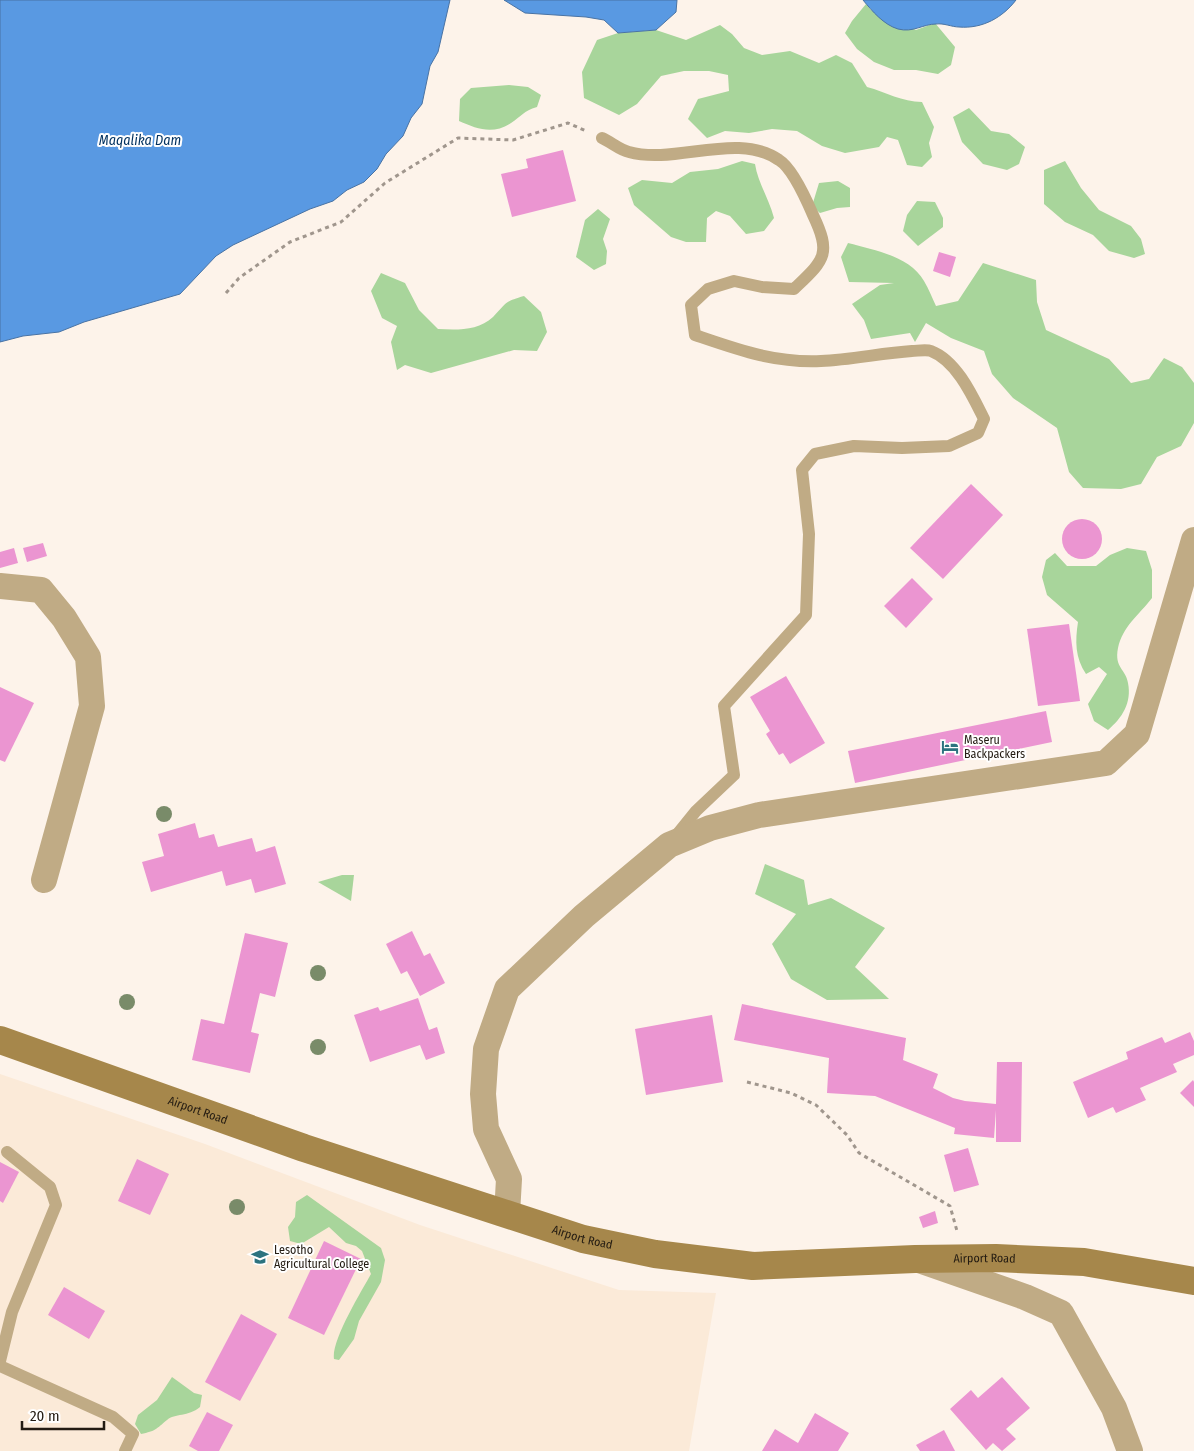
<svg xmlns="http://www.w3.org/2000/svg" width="1194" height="1451" viewBox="0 0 1194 1451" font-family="'Fira Sans Condensed',sans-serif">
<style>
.built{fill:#fbead8}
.green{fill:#a8d59b}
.water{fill:#5999e2;stroke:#4973a4}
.building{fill:#eb95d1}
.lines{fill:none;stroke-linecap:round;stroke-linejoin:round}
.path{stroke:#a0968d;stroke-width:3;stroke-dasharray:4 4;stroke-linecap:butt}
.lane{stroke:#c0ab85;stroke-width:12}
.street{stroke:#c0ab85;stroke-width:26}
.secondary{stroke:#a6874b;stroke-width:28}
.tree{fill:#798b69}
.labels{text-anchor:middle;stroke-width:4;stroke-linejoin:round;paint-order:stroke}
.poi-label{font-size:12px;fill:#231b12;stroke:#fff;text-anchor:start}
.street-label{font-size:12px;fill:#231b12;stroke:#fff}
.water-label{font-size:14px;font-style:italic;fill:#01315f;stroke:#fff}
</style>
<rect width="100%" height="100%" fill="#fdf3ea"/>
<!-- built -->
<path class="built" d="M0,1074L205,1144L420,1225L619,1290L716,1293L689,1451H0Z"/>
<!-- green -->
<g class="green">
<path d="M866,4L871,10L916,30L935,23L955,47L951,65L938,74L916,70H894L874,62L857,49L845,33L852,21Z"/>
<path d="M720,25L732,34L744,48L762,55L790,51L819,63L836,55L852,63L867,87C886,92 902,102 922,102L934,127L929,143L932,157L922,167L907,165L898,140L887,137L879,147L845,153L822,146L797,131L772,129L749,133L725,131L707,138L688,119L698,99L729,91L728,75L709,71H684L661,76L637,104L619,115L584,98L582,72L597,40L618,33L656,30L686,40Z"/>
<path d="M509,85L528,87L541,95L537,107C523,111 522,116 511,123C493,135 477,129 459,121L460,99L471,88Z"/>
<path d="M969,108L991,131L1009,134L1025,147L1019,164L1007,170L983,164L962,142L953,117Z"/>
<path d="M742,161L755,164C758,183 769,199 774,218L764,231L746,234L730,216L716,211L707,218L706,242H686L671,237L634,205L628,188L642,180L672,183L690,172L718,169Z"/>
<path d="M1065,161L1081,188L1099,210L1131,226L1141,239L1145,254L1134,258L1109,251L1093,235L1065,222L1044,204V170Z"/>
<path d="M838,181L850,188V207L837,208L820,213L812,206L819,183Z"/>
<path d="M917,201L935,202L943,218V227L918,246L903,231L907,215Z"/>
<path d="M598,209L610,219L603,239L607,251L606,264L594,270L576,257L585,220Z"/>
<path d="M848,243C874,250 910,256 924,281C929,289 932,298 936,306L958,301L983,263L1036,280L1037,302L1046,330L1109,359L1131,383L1149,379L1164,358L1182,367L1194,383V423L1181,446L1157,457L1141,484L1121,489L1083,488L1069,472L1057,428L1013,398L992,374L984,351L951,338L926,323L915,342L910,333L871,339L864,320L852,304L880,285L894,283L849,282L841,257Z"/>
<path d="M381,273L405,283L419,310L438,329C457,330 478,331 493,317C507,303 503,302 524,296L541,312L547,332L537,351L514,350L431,373L405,365L397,370L391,342L397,326L382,318L371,291Z"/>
<path d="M1127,548L1146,551L1152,570V598C1138,616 1123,626 1118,648C1114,668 1126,669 1128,683C1132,703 1122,718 1108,730L1094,721L1088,704L1107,674L1099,667L1086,674C1075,658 1075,641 1078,622L1047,595L1042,577L1046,560L1055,553L1067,566H1096L1110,555Z"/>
<path d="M765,864L804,880L808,905L831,898L885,928L855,967L889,999L827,1000L791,979L772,944L796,914L755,894Z"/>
<path d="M342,875H354L351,901L318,882Z"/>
<path d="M307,1195L381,1248L385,1260L381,1282L359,1321L354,1339L339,1360L334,1359C331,1341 361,1292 371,1274L362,1251L356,1246L346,1243L329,1227L301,1244L290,1241L288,1227L295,1217L296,1202Z"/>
<path d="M172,1377L194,1393L202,1395L200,1407C188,1417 175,1413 167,1420C156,1429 156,1431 141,1434L135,1424L138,1415L157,1400Z"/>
</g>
<!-- water -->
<g class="water">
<path d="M0,0H450L438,52L430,66L422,104L411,118L403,136L386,154L377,169L364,182L347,190L333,201L310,209L233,245L216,256L180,294L84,322L59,332L23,336L0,342Z"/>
<path d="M504,0H677L676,12L656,30L618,33L604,20L586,17L525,13Z"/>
<path d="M863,0H1016C1003,17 983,29 959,27C952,27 944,23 936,24C923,24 913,33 898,29C884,25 872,11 863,0Z"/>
</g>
<!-- building -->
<g class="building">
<path d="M563,150L576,201L512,217L501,174L528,168L526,159Z"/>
<path d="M939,252L956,257L950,277L933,271Z"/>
<path d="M971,484L1003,515L943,579L910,548Z"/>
<circle cx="1082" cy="539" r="20"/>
<path d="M43,543L47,556L27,562L23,548Z"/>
<path d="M14,548L18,563L0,568V552Z"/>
<path d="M912,578L933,599L906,628L884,606Z"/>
<path d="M1069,624L1080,701L1038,706L1027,629Z"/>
<path d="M786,676L825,743L790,764L783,753L779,755L766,734L770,731L750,697Z"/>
<path d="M0,687L34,703L5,762L0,760Z"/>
<path d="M1046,711L1052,742L855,783L848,751Z"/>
<path d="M195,823L199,838L214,834L218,847L252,838L256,852L275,846L286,884L255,893L251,879L226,886L222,871L151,892L142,862L164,856L158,834Z"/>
<path d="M412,931L424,956L430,953L445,983L420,996L407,971L401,974L386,944Z"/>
<path d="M245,933L288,943L275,997L260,993L251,1032L259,1034L250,1073L192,1060L201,1019L224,1024Z"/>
<path d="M418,998L429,1030L437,1027L445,1053L426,1060L420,1045L370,1062L354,1015L378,1007L380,1011Z"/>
<path d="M742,1004L906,1038L903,1060L938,1074L933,1088L953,1098L965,1101L996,1104L997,1062H1022L1021,1142H996V1110L994,1138L954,1134L955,1128L875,1096L827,1093L829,1058L734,1040Z"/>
<path d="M712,1015L723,1082L646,1095L635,1029Z"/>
<path d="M1190,1032L1194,1041V1055L1173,1064L1177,1072L1140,1088L1146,1100L1116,1113L1113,1107L1088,1118L1073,1082L1128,1059L1126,1052L1162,1037L1165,1043Z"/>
<path d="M1193,1080L1194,1082V1107L1180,1093Z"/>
<path d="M968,1148L979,1185L954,1192L944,1155Z"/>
<path d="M137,1159L169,1174L150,1215L118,1201Z"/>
<path d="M0,1162L19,1172L3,1203L0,1201Z"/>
<path d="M935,1211L938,1223L923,1228L919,1217Z"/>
<path d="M324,1241L361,1259L324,1335L288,1318Z"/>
<path d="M64,1287L105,1311L89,1339L48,1315Z"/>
<path d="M241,1314L277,1334L240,1401L205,1382Z"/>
<path d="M1002,1377L1030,1408L1006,1429L1016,1439L1002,1451L993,1443L986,1450L950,1409L971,1390L978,1398Z"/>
<path d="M207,1412L233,1425L219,1451H198L189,1446Z"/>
<path d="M815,1413L849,1433L838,1451H762L775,1429L798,1443Z"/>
<path d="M944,1430L955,1451H920L916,1445Z"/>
</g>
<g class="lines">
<!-- path -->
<g class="path">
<path d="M226,293L239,278L290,242L341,222L385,183L458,138L513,140L568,123L586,131"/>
<path d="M747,1082L791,1093L816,1105L847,1135L859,1153L950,1206L957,1231"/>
</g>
<!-- lane -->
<g class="lane">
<path d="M602,138C611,142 620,150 629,152C676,165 737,131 779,160C792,168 807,201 813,215C832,255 824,260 794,289L762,287L734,281L708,289L691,305L695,335C739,350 774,363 821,361C851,360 881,353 912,351C917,351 926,349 931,351C957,361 973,397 984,419L978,433L949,446L902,448L854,446L815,454L802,470L809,534L806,615L724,706L734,775L696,811L675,837"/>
<path d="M0,1361L12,1312L56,1205L50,1187L7,1152"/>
<path d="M0,1366L113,1417L133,1434L125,1451"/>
</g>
<!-- street -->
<g class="street">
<path d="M0,586L41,590L64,618L88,657L92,706L44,880"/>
<path d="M507,1214L509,1179L486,1129L483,1094L486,1049L507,989L584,916L669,845L710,828L759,815L1106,763L1137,734L1194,540"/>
<path d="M919,1260L1025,1297L1061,1313L1114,1408L1130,1451"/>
</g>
<!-- secondary -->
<path class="secondary" id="s1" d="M0,1040L304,1148L583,1239L655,1254L753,1266L915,1259L996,1258L1084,1262L1194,1281"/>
</g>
<!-- trees -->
<g class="tree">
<circle cx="164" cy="814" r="8"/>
<circle cx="318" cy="973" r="8"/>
<circle cx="127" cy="1002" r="8"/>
<circle cx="318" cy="1047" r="8"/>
<circle cx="237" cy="1207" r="8"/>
</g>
<!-- icons -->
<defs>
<g id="hotel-bare" transform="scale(1.35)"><path d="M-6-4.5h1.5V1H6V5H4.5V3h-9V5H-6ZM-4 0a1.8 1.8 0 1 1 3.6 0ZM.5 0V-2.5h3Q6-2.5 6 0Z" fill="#2c737f" stroke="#fff" stroke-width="2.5" paint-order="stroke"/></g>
<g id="university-bare" transform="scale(1.35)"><path d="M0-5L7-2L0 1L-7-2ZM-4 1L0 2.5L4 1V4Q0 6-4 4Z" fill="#2c737f" stroke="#fff" stroke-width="2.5" paint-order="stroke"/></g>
</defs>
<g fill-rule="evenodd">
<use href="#hotel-bare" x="950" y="747"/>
<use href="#university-bare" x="260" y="1257"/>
</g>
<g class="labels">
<!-- poi labels -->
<g class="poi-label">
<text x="964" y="744">Maseru<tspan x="964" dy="14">Backpackers</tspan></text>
<text x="274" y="1254">Lesotho<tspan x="274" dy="14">Agricultural College</tspan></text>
</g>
<!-- street labels -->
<g class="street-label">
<text dy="4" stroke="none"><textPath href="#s1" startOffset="210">Airport Road</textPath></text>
<text dy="4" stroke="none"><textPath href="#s1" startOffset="615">Airport Road</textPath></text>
<text dy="4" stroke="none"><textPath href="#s1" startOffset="1020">Airport Road</textPath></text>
</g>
<!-- water labels -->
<g class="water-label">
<text x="140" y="145">Maqalika Dam</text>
</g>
</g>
<!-- scale -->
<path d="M22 1421v8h82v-8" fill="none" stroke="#231b12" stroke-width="2.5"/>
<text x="30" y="1421" font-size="15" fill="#231b12" stroke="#ffffff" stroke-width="4" paint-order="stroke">20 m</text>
</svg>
